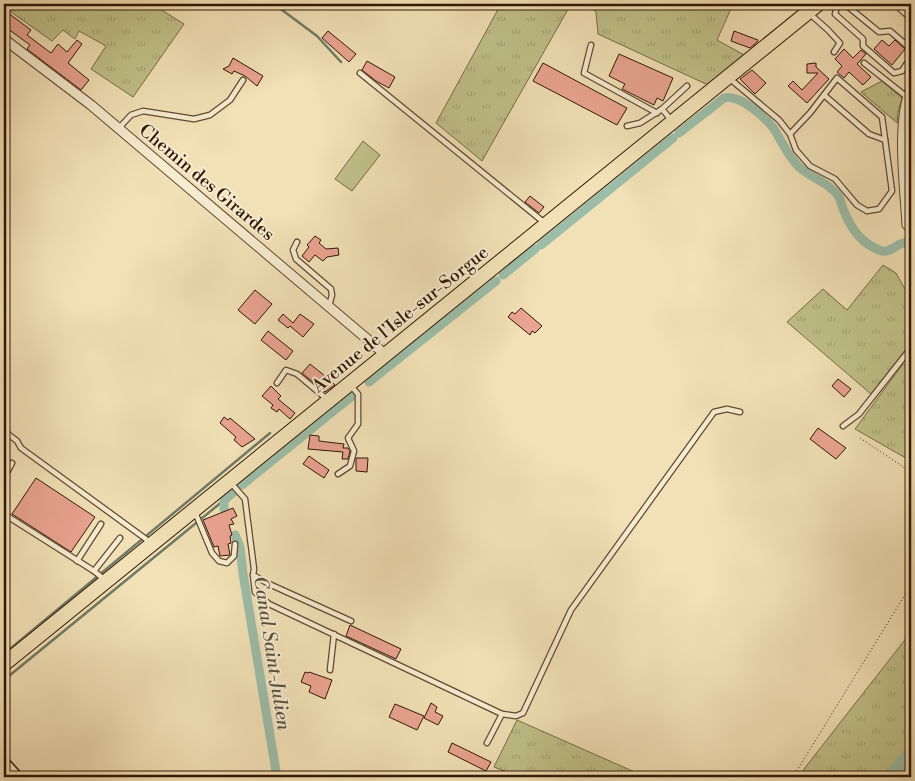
<svg xmlns="http://www.w3.org/2000/svg" width="915" height="781" viewBox="0 0 915 781" font-family="'Libre Bodoni',serif">
<style>
.grass{fill:url(#grass-tufts);stroke:#776c47}
.garden{fill:#c0c189;stroke:#776c47}
.lines{fill:none;stroke-linecap:round;stroke-linejoin:round}
.stream{stroke:#707b67;stroke-width:2.5}
.canal{stroke:#9cbea9;stroke-width:9}
.river{stroke:#9cbea9;stroke-width:15}
.building{fill:#eaa492;stroke:#2e1705}
.lane-casing{stroke:#5f4a31;stroke-width:7}
.street-casing{stroke:#5f4a31;stroke-width:11}
.secondary-casing{stroke:#2e1705;stroke-width:15}
.primary-casing{stroke:#2e1705;stroke-width:16}
.path{stroke:#2e1705;stroke-width:1;stroke-dasharray:1 2.5;stroke-linecap:butt}
.lane{stroke:#f7ecd0;stroke-width:4.5}
.street{stroke:#f7ecd0;stroke-width:9}
.secondary{stroke:#f7ecd0;stroke-width:12}
.primary{stroke:#f2e1b6;stroke-width:14}
.labels{text-anchor:middle;stroke-width:4;stroke-linejoin:round;paint-order:stroke}
.street-label{font-size:18px;fill:#2e1705;stroke:#f7ecd0}
.water-label{font-size:19px;font-style:italic;fill:#54513e;stroke:#f7ecd0}
</style>
<defs>
<pattern id="grass-tufts" width="24" height="20" patternUnits="userSpaceOnUse" patternTransform="scale(1.25)"><rect width="24" height="20" fill="#c0c189"/><path d="M3 7l-1-3M5 7V3M7 7l1-3M15 17l-1-3M17 17v-4M19 17l1-3" fill="none" stroke="#a5a575"/></pattern>
</defs>
<rect width="100%" height="100%" fill="#f2e1b6"/>
<filter id="stains"><feTurbulence type="fractalNoise" baseFrequency=".004" numOctaves="4"/><feColorMatrix values="0 0 0 0 .2 0 0 0 0 .09 0 0 0 0 .02 0 0 0 .5 -.17"/></filter>
<radialGradient id="worn" r=".72"><stop offset=".6" stop-color="#630" stop-opacity="0"/><stop offset="1" stop-color="#630" stop-opacity=".3"/></radialGradient>
<!-- grass -->
<g class="grass">
<path d="M4,4H152L184,24L133,97L91,69L106,46L79,31L75,39L63,30L52,41L4,7Z"/>
<path d="M501,4H571L482,161L436,123Z"/>
<path d="M589,4H733L717,40L746,56L708,85L598,34L596,12Z"/>
<path d="M882,81L902,98L898,112L897,123L861,92Z"/>
<path d="M883,265L896,273L905,289L911,310V343L871,394L787,322L823,289L847,310Z"/>
<path d="M903,364L911,368V461L855,429Z"/>
<path d="M911,632V747L886,777H801L804,769Z"/>
<path d="M517,720L646,777H519L494,767Z"/>
</g>
<!-- garden -->
<path class="garden" d="M363,141L380,155L352,191L335,179Z"/>
<g class="lines">
<!-- stream -->
<g class="stream">
<path d="M274,4L317,36L341,62"/>
<path d="M4,654L270,433"/>
<path d="M4,680L223,501"/>
<path d="M4,776L5,777"/>
</g>
<!-- canal -->
<g class="canal">
<path d="M679,133L724,98C740,94 765,117 774,129C782,142 788,156 799,167C811,178 830,183 839,197C841,201 842,207 844,211C851,229 861,243 879,250C890,255 896,243 907,242"/>
<path d="M541,245L673,138"/>
<path d="M503,275L535,249"/>
<path d="M369,382L496,281"/>
<path d="M242,485L352,396"/>
<path d="M224,509V500L235,491"/>
<path d="M235,535L240,547L243,574L277,777"/>
</g>
<!-- river -->
<path class="river" d="M891,777L911,754"/>
</g>
<!-- building -->
<g class="building">
<path d="M4,10L31,30L27,35L51,53L58,44L67,52L77,40L82,44L68,63L89,80L81,90L27,49L30,45L4,26Z"/>
<path d="M328,31L356,54L349,62L322,38Z"/>
<path d="M734,31L758,40L757,42L750,48L731,41Z"/>
<path d="M882,40L889,46L895,40L905,49L892,65L874,49Z"/>
<path d="M844,49L853,58L861,50L866,54L857,64L871,77L863,85L849,72L844,78L837,72L842,66L835,59Z"/>
<path d="M619,54L673,78L663,101L657,98L654,105L622,89L625,84L609,76Z"/>
<path d="M233,58L263,76L257,86L245,76L234,71L232,74L223,69L229,66Z"/>
<path d="M367,61L395,77L389,88L376,81L362,70Z"/>
<path d="M543,63L627,108L617,125L533,81Z"/>
<path d="M816,63V67L829,79L807,103L788,86L793,81L802,90L818,73H807V64Z"/>
<path d="M752,70L766,83L755,94L740,79Z"/>
<path d="M530,196L544,207L539,213L525,202Z"/>
<path d="M315,236L321,240L319,243L326,249L338,248L339,255L327,257L323,261L315,255L309,262L302,256L309,247L307,245Z"/>
<path d="M255,290L272,304L255,324L238,310Z"/>
<path d="M521,308L542,326L535,333L532,331L530,335L508,317L512,312L515,314Z"/>
<path d="M283,314L293,323L300,314L314,324L303,337L290,326L288,328L278,320Z"/>
<path d="M268,331L293,351L286,360L261,340Z"/>
<path d="M310,364L330,380L335,385L325,392L302,373Z"/>
<path d="M838,379L851,389L844,397L832,386Z"/>
<path d="M271,386L281,396L278,399L295,413L290,419L279,409L277,412L271,408L273,405L262,396Z"/>
<path d="M224,417L228,420L230,418L255,439L242,447L234,440L236,437L220,423Z"/>
<path d="M818,428L846,448L836,459L810,439Z"/>
<path d="M310,435L319,436V441L344,444L343,448H348L350,451L348,459H342L343,452L308,449Z"/>
<path d="M309,456L329,470L324,478L303,464Z"/>
<path d="M356,458H368L367,472L356,471Z"/>
<path d="M36,478L95,517L71,552L12,514Z"/>
<path d="M233,508L237,516L231,519L234,524L229,525L232,535L230,536L231,543L228,544L230,555L220,556L218,546L214,547L203,520Z"/>
<path d="M350,625L401,649L396,659L346,636Z"/>
<path d="M305,672L308,673L309,672L332,680L325,699L309,692L311,686L301,682Z"/>
<path d="M431,703L437,707L435,712L443,716L438,725L424,718Z"/>
<path d="M395,704L424,716L417,730L389,717Z"/>
<path d="M452,743L491,762L486,771L448,752Z"/>
</g>
<g class="lines">
<!-- lane casing -->
<g class="lane-casing">
<g id="lane">
<path d="M840,4L837,7L835,14L863,39V46L894,73L902,71L911,57"/>
<path d="M842,4L846,5L879,32L890,31L911,49"/>
<path d="M895,4L911,19"/>
<path d="M810,14L828,30L840,43L834,52"/>
<path d="M591,45L584,73L657,113"/>
<path d="M864,63L907,97"/>
<path d="M360,73L546,224"/>
<path d="M729,78L779,120L790,134L796,150L810,166L835,179L857,205L867,211L879,209L892,191L882,117L837,78L810,113L790,134"/>
<path d="M824,95L869,134L885,140"/>
<path d="M662,109L687,86"/>
<path d="M627,126L640,123L662,109L672,121"/>
<path d="M119,128L131,115L143,111L194,119L210,115L230,100L243,80"/>
<path d="M297,242L293,250L296,259L331,289L332,295L329,306"/>
<path d="M277,383L286,370L297,374L328,400"/>
<path d="M843,426L859,414L911,348"/>
<path d="M4,431L17,441L21,448L150,542"/>
<path d="M338,474L350,466L354,451L348,438L358,424V394L350,385"/>
<path d="M4,478L12,463"/>
<path d="M230,482L245,499L254,569L253,575L269,584L351,621"/>
<path d="M195,512L212,553L219,561L227,563L234,556L235,544"/>
<path d="M4,514L94,571L105,580"/>
<path d="M77,561L101,524"/>
<path d="M94,571L120,538"/>
<path d="M253,575L255,592L269,604L502,714"/>
<path d="M330,670L334,634"/>
<path d="M487,743L502,714L516,716L523,713L571,610L714,412L727,409L740,412"/>
</g>
</g>
<!-- street casing -->
<g class="street-casing">
<g id="street">
<path d="M4,39L91,105L386,355"/>
<path d="M907,225C905,188 896,121 911,88"/>
</g>
</g>
<!-- secondary casing -->
<g class="secondary-casing">
<path id="secondary" d="M4,764L16,777"/>
</g>
<!-- primary casing -->
<g class="primary-casing">
<path id="primary" d="M4,664L818,4"/>
</g>
<!-- path -->
<g class="path">
<path d="M908,233L911,247"/>
<path d="M860,438L902,466L911,474"/>
<path d="M793,777L911,585"/>
</g>
<!-- lane -->
<use href="#lane" class="lane"/>
<!-- street -->
<use href="#street" class="street"/>
<!-- secondary -->
<use href="#secondary" class="secondary"/>
<!-- primary -->
<use href="#primary" class="primary"/>
</g>
<g class="labels">
<!-- street labels -->
<g class="street-label">
<text transform="translate(207 182) rotate(40)" y="6">Chemin des Girardes</text>
<text transform="translate(400 319) rotate(-39)" y="6">Avenue de l'Isle-sur-Sorgue</text>
</g>
<!-- water labels -->
<g class="water-label">
<text transform="translate(273 653) rotate(81)" y="7">Canal Saint-Julien</text>
</g>
</g>
<!-- margin -->
<rect width="915" height="781" fill="none" stroke="#f2e1b6" stroke-width="20"/>
<rect x="5" y="5" width="905" height="771" fill="none" stroke="#2e1705" stroke-width="2.5"/>
<rect x="10" y="10" width="895" height="761" fill="none" stroke="#2e1705"/>
<rect width="100%" height="100%" filter="url(#stains)"/>
<rect width="100%" height="100%" fill="url(#worn)"/>
</svg>
